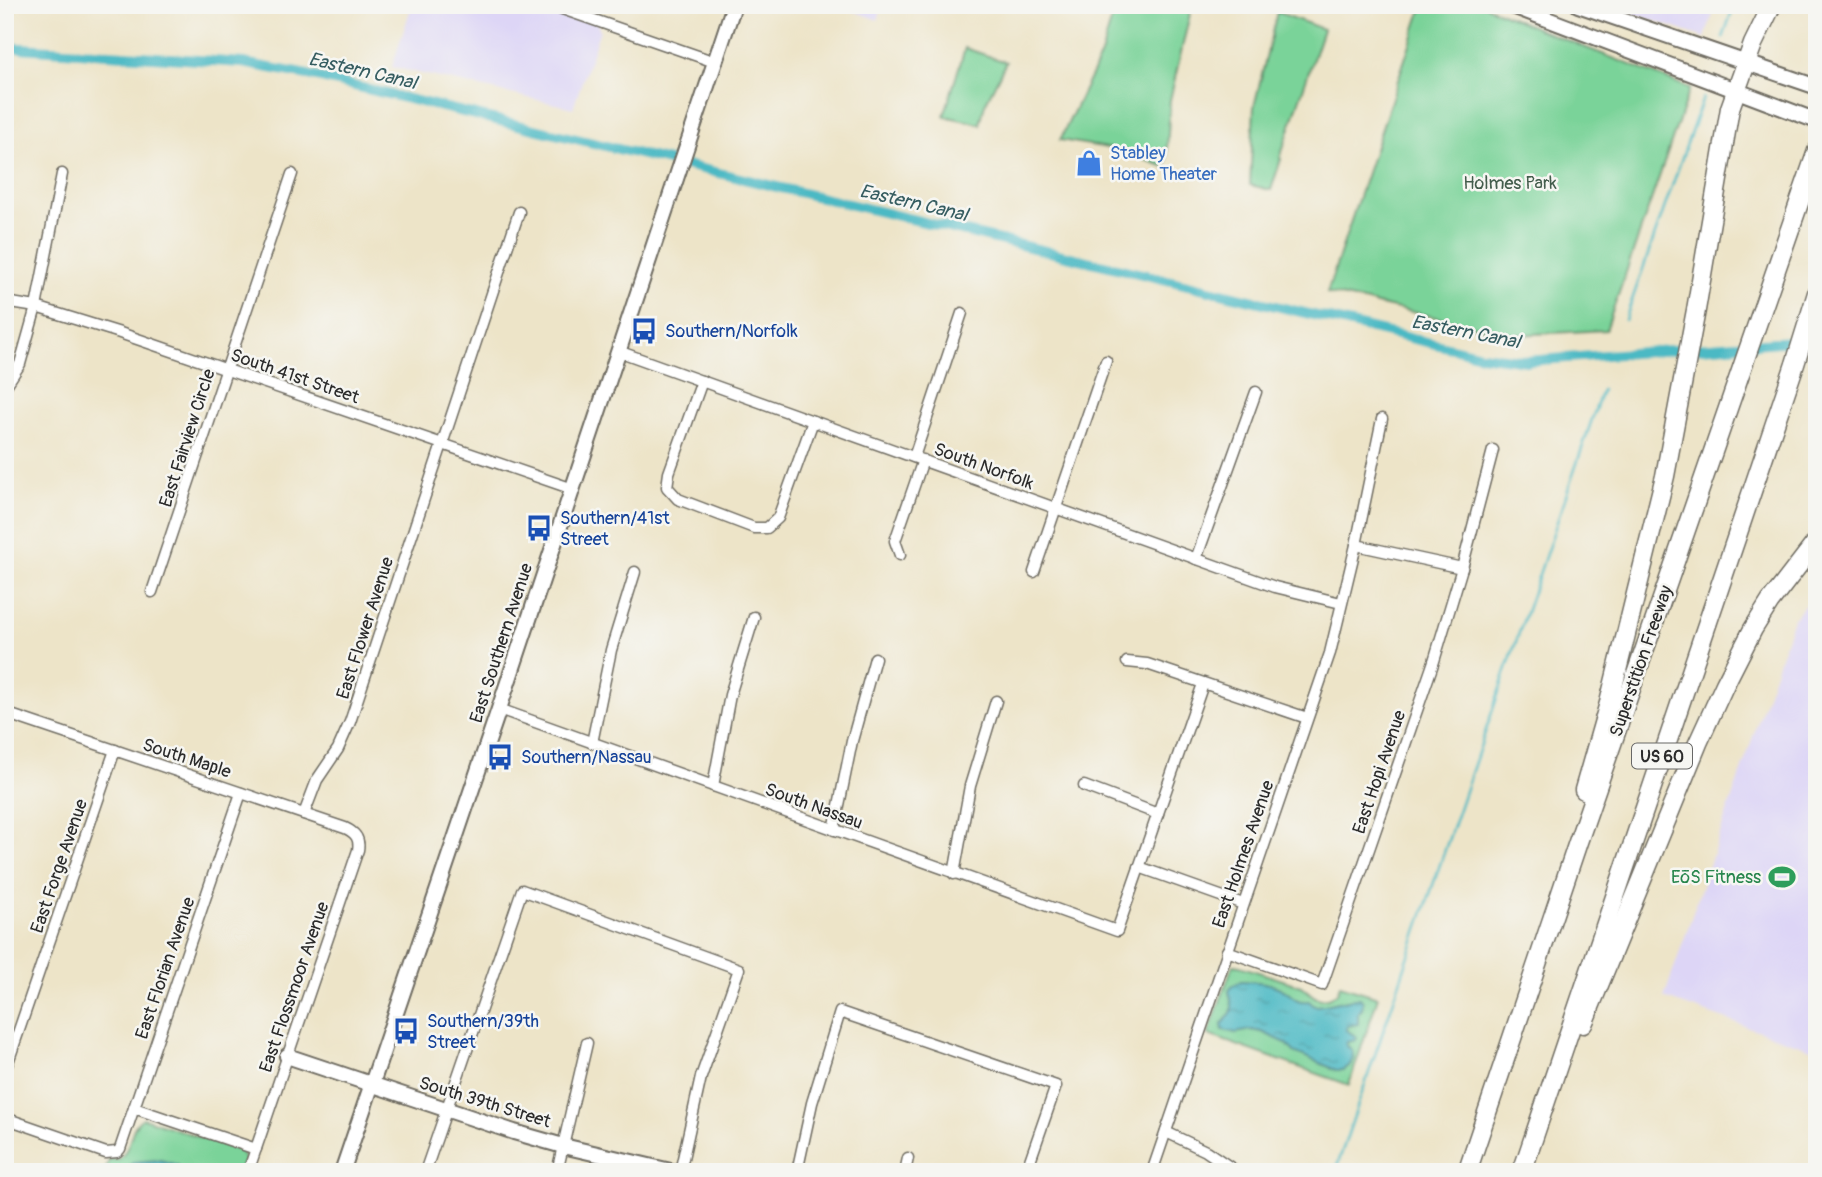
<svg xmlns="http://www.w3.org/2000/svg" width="1822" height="1177" viewBox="0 0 1822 1177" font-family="Pangolin,sans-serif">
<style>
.built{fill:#ddd5f6}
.green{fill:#7ad399;stroke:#527f62;stroke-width:2}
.water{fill:url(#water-ripples);stroke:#3b7278;stroke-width:2}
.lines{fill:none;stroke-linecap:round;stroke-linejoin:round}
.stream{stroke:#4bb9c4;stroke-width:2.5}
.canal{stroke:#4bb9c4;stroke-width:10}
.street-casing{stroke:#6f6c62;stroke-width:13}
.secondary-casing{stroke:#6f6c62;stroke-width:18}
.highway-casing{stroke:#6f6c62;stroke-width:21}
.street{stroke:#fff;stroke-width:10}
.secondary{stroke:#fff;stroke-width:14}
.highway{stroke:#fff;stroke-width:18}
.labels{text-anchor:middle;stroke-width:5;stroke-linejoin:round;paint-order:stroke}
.shield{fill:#f6f6f2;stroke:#686867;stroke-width:2}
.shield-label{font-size:16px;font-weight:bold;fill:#2b2b2b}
.shop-label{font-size:18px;fill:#366cbe;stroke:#f6f6f2;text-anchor:start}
.park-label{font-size:18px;fill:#435d4c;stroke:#f6f6f2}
.transit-label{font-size:18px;fill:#164399;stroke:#f6f6f2;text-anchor:start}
.street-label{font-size:18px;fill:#2b2b2b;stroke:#f6f6f2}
.leisure-label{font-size:18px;fill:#27864d;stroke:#f6f6f2;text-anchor:end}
.water-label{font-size:19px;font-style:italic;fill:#365d61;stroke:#f6f6f2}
</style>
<defs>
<pattern id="water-ripples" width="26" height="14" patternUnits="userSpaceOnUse" patternTransform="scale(1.75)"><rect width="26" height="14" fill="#4bb9c4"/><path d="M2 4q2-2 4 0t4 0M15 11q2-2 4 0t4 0" fill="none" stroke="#3f979f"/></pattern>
</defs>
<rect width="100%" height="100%" fill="#f6f6f2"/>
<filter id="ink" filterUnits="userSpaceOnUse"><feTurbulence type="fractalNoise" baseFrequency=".0143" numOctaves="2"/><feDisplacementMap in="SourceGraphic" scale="14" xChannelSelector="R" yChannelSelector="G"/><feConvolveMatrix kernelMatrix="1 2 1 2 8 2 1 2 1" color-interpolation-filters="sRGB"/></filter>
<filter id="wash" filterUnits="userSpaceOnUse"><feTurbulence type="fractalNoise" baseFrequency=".00686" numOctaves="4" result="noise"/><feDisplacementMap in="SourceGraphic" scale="28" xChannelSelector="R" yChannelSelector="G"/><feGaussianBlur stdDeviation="1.57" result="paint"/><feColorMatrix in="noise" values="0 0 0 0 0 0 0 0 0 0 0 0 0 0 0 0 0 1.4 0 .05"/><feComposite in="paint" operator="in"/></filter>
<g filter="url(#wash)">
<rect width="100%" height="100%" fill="#ede4c8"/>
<!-- built -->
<g class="built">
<path d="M412,5H592L591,11L600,30L573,108L392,67Z"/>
<path d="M837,5H883L878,20Z"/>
<path d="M1607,5H1716L1705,38Z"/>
<path d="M1817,591V1051L1664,998L1793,619Z"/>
</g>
<!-- green -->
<g class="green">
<path d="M1116,5H1192L1170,100L1166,167L1114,149L1060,140L1101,55Z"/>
<path d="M1423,5H1484L1538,29L1690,88L1606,330L1515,335L1327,293Z"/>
<path d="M1277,12L1323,29L1280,158L1281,159L1271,190L1250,185L1254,107Z"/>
<path d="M965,48L1006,62L985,104L980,124L944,116Z"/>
<path d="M1234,965L1240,966L1301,986L1315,997L1321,999L1328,998L1337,993L1340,985L1378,997L1349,1085L1208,1035L1231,970Z"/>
<path d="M143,1118L241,1151L245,1160L240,1171L105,1172L109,1160L119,1159C134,1146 128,1127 143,1118Z"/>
</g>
<!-- water -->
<g class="water">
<path d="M1241,981C1254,981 1268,982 1280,988C1293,994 1293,1003 1309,1001L1314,1006C1330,1006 1344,999 1360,998L1363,1002L1362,1009L1358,1013V1024L1347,1026L1346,1030L1357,1037L1356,1040L1347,1042L1346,1045L1352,1050L1353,1058L1350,1065L1344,1070H1336L1294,1052L1286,1043L1262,1032L1251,1030L1236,1033L1223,1030L1222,1024C1237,1008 1232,1009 1229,991L1232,986Z"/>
<path d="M160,1160L178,1165L182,1172H126L133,1162Z"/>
</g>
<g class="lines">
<!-- stream -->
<g class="stream">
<path d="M1723,38L1734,5"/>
<path d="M1625,320L1703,98"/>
<path d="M1335,1172L1602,390"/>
</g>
<!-- canal -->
<path class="canal" d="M5,47L243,63L308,75L1481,355L1527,361L1817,339"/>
</g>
</g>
<g filter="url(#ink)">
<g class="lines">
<!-- street casing -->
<g class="street-casing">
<g id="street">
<path d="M551,5L715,62"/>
<path d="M5,302L36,307L117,332L573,489"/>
<path d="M618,351L1275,587L1341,603"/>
<path d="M702,381L669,473L667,487L678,499L754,528H767L778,518L813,421"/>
<path d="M5,387L20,364L36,307L62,174"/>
<path d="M914,457L962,313"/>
<path d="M1356,545L1462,568"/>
<path d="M900,555L895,541L923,460"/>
<path d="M1196,559L1256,392"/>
<path d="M1034,572L1106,361"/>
<path d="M152,592L292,174"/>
<path d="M1127,662L1147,664L1307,718"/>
<path d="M499,709L1117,931L1203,684"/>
<path d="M5,713L345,828C356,833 360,839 358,850L248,1172"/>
<path d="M592,743L611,650L635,572"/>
<path d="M713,786L730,695L754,617"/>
<path d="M1084,786L1158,814"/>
<path d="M304,814L317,780L338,749L350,722L519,212"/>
<path d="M834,830L852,741L875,658"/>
<path d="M1139,867L1243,904"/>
<path d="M954,874L970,786L996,701"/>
<path d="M1227,951L1322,985L1434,661L1462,568L1493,450"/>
<path d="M5,1071L115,750"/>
<path d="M134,1108L256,1149"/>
<path d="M5,1118L106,1153L117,1152L120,1149L241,793"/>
<path d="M1166,1132L1206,1151L1237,1172"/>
<path d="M425,1172L522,890L739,969L701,1077L680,1172"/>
<path d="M557,1172L587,1043"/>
<path d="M797,1172L812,1103L840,1012L1056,1086L1026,1172"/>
<path d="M905,1172L908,1158"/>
<path d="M1152,1172L1330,653L1356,545L1382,419"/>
</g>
</g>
<!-- secondary casing -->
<g class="secondary-casing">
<g id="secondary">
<path d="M1510,5L1817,121"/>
<path d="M1578,5L1817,87"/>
<path d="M287,1056L514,1132L563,1146L675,1172"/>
<path d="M342,1172L499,709L734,5"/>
</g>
</g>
<!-- highway casing -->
<g class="highway-casing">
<g id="highway">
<path d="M1584,790L1609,703L1665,476L1696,310L1730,108L1753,44L1772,5"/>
<path d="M1583,1024L1698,743L1725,684L1753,629L1770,602L1817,541"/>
<path d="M1467,1172L1578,842L1817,151"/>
<path d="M1522,1172L1795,364L1817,293"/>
</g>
</g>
<!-- street -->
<use href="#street" class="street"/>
<!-- secondary -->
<use href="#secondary" class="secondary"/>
<!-- highway -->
<use href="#highway" class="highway"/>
</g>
</g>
<!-- icons -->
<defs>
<g id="shop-bare" transform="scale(2.1)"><path d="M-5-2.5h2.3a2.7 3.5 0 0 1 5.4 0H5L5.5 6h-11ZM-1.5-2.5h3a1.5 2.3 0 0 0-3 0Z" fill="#3f7fe0" stroke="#f6f6f2" stroke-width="2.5" paint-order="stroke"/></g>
<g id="bus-bare" transform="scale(2.1)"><path d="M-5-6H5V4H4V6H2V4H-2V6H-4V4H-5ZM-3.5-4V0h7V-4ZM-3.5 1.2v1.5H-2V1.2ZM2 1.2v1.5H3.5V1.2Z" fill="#1a4fb4" stroke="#f6f6f2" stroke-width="2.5" paint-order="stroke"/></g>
<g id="stadium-bare" transform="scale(2.1)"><path d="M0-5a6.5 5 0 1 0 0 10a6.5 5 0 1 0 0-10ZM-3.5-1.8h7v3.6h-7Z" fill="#2e9e5b" stroke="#f6f6f2" stroke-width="2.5" paint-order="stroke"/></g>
</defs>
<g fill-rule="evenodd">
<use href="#shop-bare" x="1089" y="163"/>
<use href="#bus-bare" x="644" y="331"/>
<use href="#bus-bare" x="539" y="528"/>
<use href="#bus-bare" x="500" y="757"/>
<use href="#stadium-bare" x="1782" y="877"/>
<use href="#bus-bare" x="406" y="1031"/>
</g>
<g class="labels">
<!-- shield labels -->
<rect class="shield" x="1632" y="743.5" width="60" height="25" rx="5"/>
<g class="shield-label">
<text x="1662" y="762">US 60</text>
</g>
<!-- shop labels -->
<g class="shop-label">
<text x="1110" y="159">Stabley<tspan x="1110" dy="21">Home Theater</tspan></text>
</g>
<!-- park labels -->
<g class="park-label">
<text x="1510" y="189">Holmes Park</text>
</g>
<!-- transit labels -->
<g class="transit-label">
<text x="665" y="337">Southern/Norfolk</text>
<text x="560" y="524">Southern/41st<tspan x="560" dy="21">Street</tspan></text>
<text x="521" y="763">Southern/Nassau</text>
<text x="427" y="1027">Southern/39th<tspan x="427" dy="21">Street</tspan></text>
</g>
<!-- street labels -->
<g class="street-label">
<text transform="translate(295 376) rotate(19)" y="6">South 41st Street</text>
<text transform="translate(187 438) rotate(-72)" y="6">East Fairview Circle</text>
<text transform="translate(984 466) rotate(20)" y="6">South Norfolk</text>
<text transform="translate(365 628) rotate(-72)" y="6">East Flower Avenue</text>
<text transform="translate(501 643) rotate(-72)" y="6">East Southern Avenue</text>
<text transform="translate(1641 661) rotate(-71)" y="6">Superstition Freeway</text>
<text transform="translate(187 758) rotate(18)" y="6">South Maple</text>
<text transform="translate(1379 772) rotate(-71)" y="6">East Hopi Avenue</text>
<text transform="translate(814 806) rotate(20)" y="6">South Nassau</text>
<text transform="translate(1243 854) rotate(-71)" y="6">East Holmes Avenue</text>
<text transform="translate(59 866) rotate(-71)" y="6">East Forge Avenue</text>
<text transform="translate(165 968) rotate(-71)" y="6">East Florian Avenue</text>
<text transform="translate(294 987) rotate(-71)" y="6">East Flossmoor Avenue</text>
<text transform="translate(485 1102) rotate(17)" y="6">South 39th Street</text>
</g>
<!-- leisure labels -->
<g class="leisure-label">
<text x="1761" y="883">EōS Fitness</text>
</g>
<!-- water labels -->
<g class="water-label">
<text transform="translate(363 70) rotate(13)" y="7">Eastern Canal</text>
<text transform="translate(914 202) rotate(13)" y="7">Eastern Canal</text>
<text transform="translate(1466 331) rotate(11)" y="7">Eastern Canal</text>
</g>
</g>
<!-- margin -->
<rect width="1822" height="1177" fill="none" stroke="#f6f6f2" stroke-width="28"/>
</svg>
